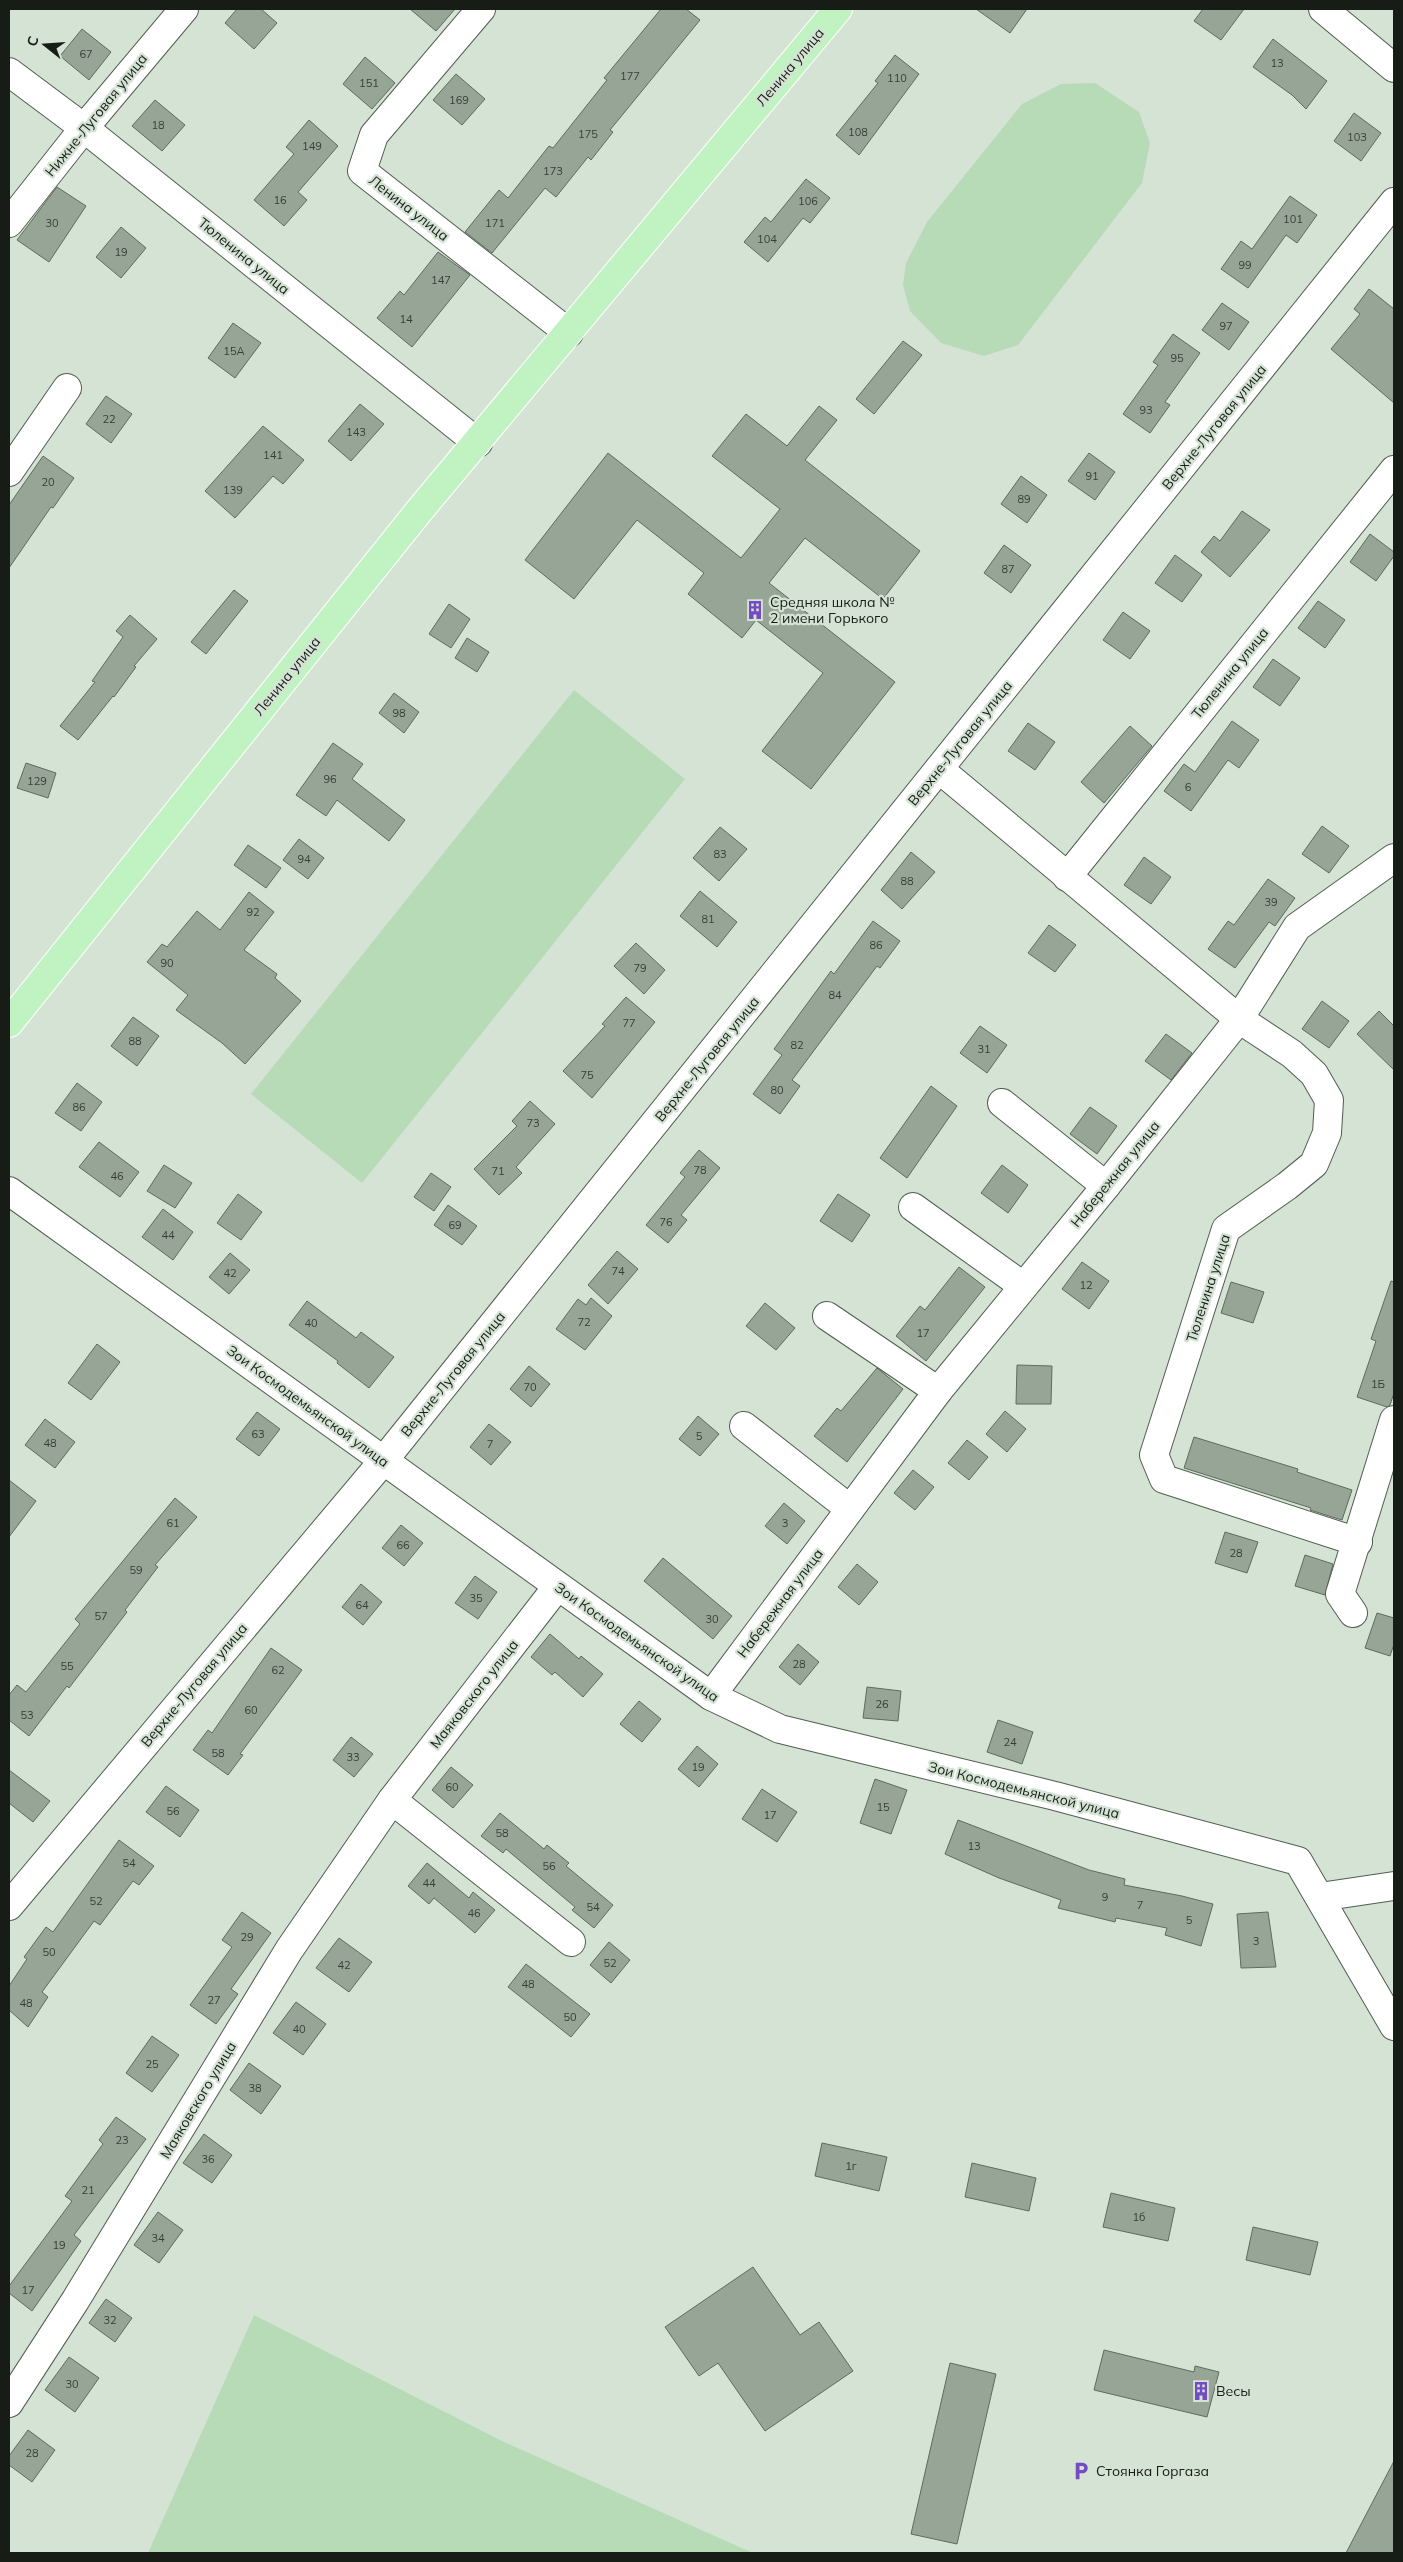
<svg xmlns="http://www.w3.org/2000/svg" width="1403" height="2562" viewBox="0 0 1403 2562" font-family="Mulish,sans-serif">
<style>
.green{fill:#b7dbb7}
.building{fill:#97a597;stroke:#5e6b5e}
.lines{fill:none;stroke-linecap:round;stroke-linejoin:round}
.minor-casing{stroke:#515e51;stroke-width:30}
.major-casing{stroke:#fff;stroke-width:30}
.minor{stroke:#fff;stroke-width:28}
.major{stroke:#c0f2c2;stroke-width:28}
.labels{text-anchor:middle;stroke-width:4.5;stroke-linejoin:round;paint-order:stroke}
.number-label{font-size:11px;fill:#373e37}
.street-label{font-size:14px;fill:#171c17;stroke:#d4e3d4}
.poi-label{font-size:14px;fill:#171c17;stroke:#d4e3d4;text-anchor:start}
</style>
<rect width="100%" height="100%" fill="#d4e3d4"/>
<!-- green -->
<g class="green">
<path d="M1095,83L1139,112L1150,143L1142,183L1018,345L984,356L941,343L910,311L903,285L906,263L927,222L1022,104L1061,84Z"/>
<path d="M574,690L685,779L362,1183L251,1094Z"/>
<path d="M254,2315L504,2442L753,2553H148Z"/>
</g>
<!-- building -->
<g class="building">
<path d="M237,9H261L277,23L254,49L225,23Z"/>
<path d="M410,9H455L436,31Z"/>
<path d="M661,9H686L700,20L610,130L613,132L591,160L588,157L556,197L545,188L492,253L465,232L499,190L508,198L549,146L553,148L607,80L604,78Z"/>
<path d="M976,9H1027L1010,33Z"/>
<path d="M1203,9H1244L1221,40L1194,21Z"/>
<path d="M82,29L111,52L89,80L60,56Z"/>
<path d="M1273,39L1327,81L1306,109L1292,95L1253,67Z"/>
<path d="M895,55L919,74L859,155L836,135L878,83L875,81Z"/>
<path d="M365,57L395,83L372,109L343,84Z"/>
<path d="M456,74L485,99L462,125L433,100Z"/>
<path d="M155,100L185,125L162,151L132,126Z"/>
<path d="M1354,113L1381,133L1361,161L1334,141Z"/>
<path d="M309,120L338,146L298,192L307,200L284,226L254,200L294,154L286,147Z"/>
<path d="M806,179L830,198L810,223L803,218L768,262L744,242L765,217L771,222Z"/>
<path d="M57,187L86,206L49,262L17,240Z"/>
<path d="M1290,196L1317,215L1297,243L1286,235L1248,288L1221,269L1241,241L1252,249Z"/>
<path d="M121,227L146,248L121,278L96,257Z"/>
<path d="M438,252L470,275L412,347L377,318L400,291L404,295Z"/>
<path d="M1369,289L1394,309V403L1331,349L1360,314L1354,309Z"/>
<path d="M1222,303L1249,322L1229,350L1202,330Z"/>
<path d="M233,323L261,343L235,378L208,358Z"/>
<path d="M1173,334L1200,353L1165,402L1170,405L1150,433L1123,414L1158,365L1153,362Z"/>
<path d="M903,341L922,355L874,414L856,399Z"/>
<path d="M106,396L132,414L111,443L86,424Z"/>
<path d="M360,404L384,424L351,461L328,441Z"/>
<path d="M819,406L837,420L805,460L920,551L883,599L805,538L769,583L895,682L811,789L762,751L823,673L756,620L742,638L688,594L704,573L637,520L574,599L525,560L608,453L741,558L780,509L712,456L746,414L787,446Z"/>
<path d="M263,426L304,460L283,484L273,476L235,518L205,491Z"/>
<path d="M1089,453L1115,472L1095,500L1068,481Z"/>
<path d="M43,456L74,478L53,508L51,507L9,568V505Z"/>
<path d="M1021,476L1047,495L1027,523L1001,504Z"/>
<path d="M1242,511L1270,530L1230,577L1201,552L1214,536L1220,541Z"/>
<path d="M1370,534L1394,552V556L1376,581L1350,562Z"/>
<path d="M1004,545L1031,565L1011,593L984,573Z"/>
<path d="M1175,555L1202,575L1182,602L1155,583Z"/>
<path d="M234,590L248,601L206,654L191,642Z"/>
<path d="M1318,601L1345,620L1325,648L1298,628Z"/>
<path d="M449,604L470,619L451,648L429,634Z"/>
<path d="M1123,612L1150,631L1130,659L1103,640Z"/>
<path d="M130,615L157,639L134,666L136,667L114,697L113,696L78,740L60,726L95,682L92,681L123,637L116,631Z"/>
<path d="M467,638L489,652L477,672L455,658Z"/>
<path d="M1273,659L1300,678L1280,706L1253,687Z"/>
<path d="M394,693L419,712L404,733L379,713Z"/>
<path d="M1232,721L1259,740L1239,768L1228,760L1191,811L1164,791L1184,764L1195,772Z"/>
<path d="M1028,723L1055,742L1035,770L1008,751Z"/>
<path d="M1130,726L1152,746L1104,803L1081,782Z"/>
<path d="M333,743L363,764L352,779L405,820L389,841L337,800L326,816L296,795Z"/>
<path d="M26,763L56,773L48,798L17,788Z"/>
<path d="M1322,826L1349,846L1329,873L1302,854Z"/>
<path d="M720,827L747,849L719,881L693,858Z"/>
<path d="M299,839L324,858L308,879L283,860Z"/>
<path d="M248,845L281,868L266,888L234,865Z"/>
<path d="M911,852L935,872L902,909L881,890Z"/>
<path d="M1144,857L1171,877L1151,904L1124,885Z"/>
<path d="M1268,879L1295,898L1275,926L1269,922L1235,968L1208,949L1228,921L1234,925Z"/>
<path d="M700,891L737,922L717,947L680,916Z"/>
<path d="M249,892L274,912L244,950L277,974L275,978L301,1001L245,1064L222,1043L176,1010L188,995L147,962L162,944L167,947L197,911L220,930Z"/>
<path d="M873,921L900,941L880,968L877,966L792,1080L800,1086L780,1114L753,1094L782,1055L774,1049L831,971L834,974Z"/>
<path d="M1049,925L1076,945L1055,972L1028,953Z"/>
<path d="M636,943L665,970L644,994L614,966Z"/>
<path d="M626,997L655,1022L592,1098L563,1071L605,1026L602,1024Z"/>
<path d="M1322,1001L1349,1021L1329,1048L1302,1029Z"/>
<path d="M1379,1011L1394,1026V1070L1357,1034Z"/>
<path d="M133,1017L159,1036L137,1066L111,1046Z"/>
<path d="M980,1026L1007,1045L987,1073L960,1053Z"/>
<path d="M1166,1034L1192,1053L1171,1080L1145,1061Z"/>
<path d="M77,1083L102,1102L81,1131L55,1113Z"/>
<path d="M931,1086L957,1106L907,1178L880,1158Z"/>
<path d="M530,1101L555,1124L516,1167L522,1173L499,1195L474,1169L517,1126L512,1121Z"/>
<path d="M1090,1107L1117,1126L1097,1154L1070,1134Z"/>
<path d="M99,1142L139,1172L120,1197L79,1167Z"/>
<path d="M699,1150L720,1168L681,1215L687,1220L668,1243L646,1225L685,1177L680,1173Z"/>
<path d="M164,1165L192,1183L175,1208L147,1191Z"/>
<path d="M1002,1165L1028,1185L1008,1213L981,1193Z"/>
<path d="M431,1173L451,1187L434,1211L414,1197Z"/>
<path d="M238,1194L262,1212L241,1240L217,1223Z"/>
<path d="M838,1194L870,1215L852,1242L820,1221Z"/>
<path d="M448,1205L477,1226L462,1245L434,1225Z"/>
<path d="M163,1209L193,1232L173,1260L142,1237Z"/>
<path d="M617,1251L638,1269L608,1304L588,1285Z"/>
<path d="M230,1253L250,1270L229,1294L209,1277Z"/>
<path d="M1082,1262L1109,1281L1089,1309L1062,1289Z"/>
<path d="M959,1267L985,1287L926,1361L896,1336L920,1306L925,1310Z"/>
<path d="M1391,1281L1394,1282V1393L1390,1405L1387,1407L1357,1397L1376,1341L1371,1339Z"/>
<path d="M1231,1282L1264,1292L1253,1323L1221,1313Z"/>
<path d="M591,1298L612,1316L585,1350L556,1329L578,1299L586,1305Z"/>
<path d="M307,1301L356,1338L361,1332L394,1357L369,1388L337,1363L338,1361L289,1325Z"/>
<path d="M765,1303L795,1328L776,1350L746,1326Z"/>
<path d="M97,1344L120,1362L91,1400L68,1383Z"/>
<path d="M1017,1365L1052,1366L1051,1404H1016Z"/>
<path d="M529,1366L550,1384L531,1407L510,1389Z"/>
<path d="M877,1368L903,1389L847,1462L814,1436L837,1408L841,1411Z"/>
<path d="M1005,1411L1026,1429L1007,1452L986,1434Z"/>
<path d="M257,1412L280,1429L259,1456L236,1439Z"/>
<path d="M698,1416L719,1434L700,1456L679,1439Z"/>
<path d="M45,1419L75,1442L55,1468L25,1445Z"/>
<path d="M489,1424L511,1442L491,1465L470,1447Z"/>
<path d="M1194,1437L1298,1469L1297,1472L1352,1490L1342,1520L1310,1510L1311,1508L1184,1468Z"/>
<path d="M967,1440L988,1457L969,1480L948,1463Z"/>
<path d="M913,1470L934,1487L915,1510L894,1493Z"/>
<path d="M9,1480L36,1501L9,1537Z"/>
<path d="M175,1498L197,1517L155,1565L158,1567L125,1610L127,1612L69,1688L67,1686L29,1736L9,1720V1695L17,1685L26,1692L80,1624L75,1619Z"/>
<path d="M784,1503L805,1521L787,1544L765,1526Z"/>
<path d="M401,1525L423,1543L404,1566L382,1548Z"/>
<path d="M1225,1532L1258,1542L1247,1573L1215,1563Z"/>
<path d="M1305,1555L1333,1564L1325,1595L1295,1586Z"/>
<path d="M663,1558L732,1616L713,1639L644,1581Z"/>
<path d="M857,1564L878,1582L859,1605L838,1587Z"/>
<path d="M475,1576L497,1592L478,1619L455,1603Z"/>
<path d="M361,1584L382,1602L363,1625L342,1607Z"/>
<path d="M1377,1613L1394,1618V1644L1390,1656L1365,1648Z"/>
<path d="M550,1634L579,1659L581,1656L603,1674L583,1697L555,1672L552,1675L531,1657Z"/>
<path d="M798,1644L819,1662L800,1685L779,1667Z"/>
<path d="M271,1648L302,1670L240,1754L243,1755L228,1775L193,1750L208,1730L212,1733Z"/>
<path d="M867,1687L901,1691L898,1721L863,1718Z"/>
<path d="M639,1701L661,1719L642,1742L620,1724Z"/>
<path d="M998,1720L1033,1732L1022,1764L987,1752Z"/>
<path d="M351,1737L373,1754L354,1777L333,1760Z"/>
<path d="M697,1746L718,1764L699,1787L678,1769Z"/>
<path d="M451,1767L473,1785L453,1808L432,1790Z"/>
<path d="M9,1770L50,1801L33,1822L9,1803Z"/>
<path d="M875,1779L907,1790L891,1834L860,1823Z"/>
<path d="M166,1786L199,1810L180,1837L146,1812Z"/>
<path d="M762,1789L797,1812L777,1842L742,1819Z"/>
<path d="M500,1813L544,1849L547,1845L569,1863L566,1866L613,1905L594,1928L572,1910L575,1907L506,1849L503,1853L481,1836Z"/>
<path d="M958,1820L1089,1870L1125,1879L1124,1885L1182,1896L1213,1904L1201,1946L1165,1935L1167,1928L1116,1918L1115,1922L1058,1908L1061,1900L999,1878L945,1854Z"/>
<path d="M119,1840L154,1866L139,1885L133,1881L100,1925L94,1921L42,1992L48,1997L28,2027L9,2010V1986L27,1959L24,1957L46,1927L53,1932Z"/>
<path d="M427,1863L469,1898L473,1892L495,1910L475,1933L434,1898L429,1904L408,1886Z"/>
<path d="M242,1912L271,1933L231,1989L238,1994L216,2024L190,2005L232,1947L222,1940Z"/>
<path d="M1268,1912L1276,1967L1241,1968L1237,1914Z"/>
<path d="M339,1938L372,1962L349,1992L316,1968Z"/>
<path d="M609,1942L630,1960L611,1983L590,1965Z"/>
<path d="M526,1964L590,2014L571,2037L508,1987Z"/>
<path d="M296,2002L326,2024L303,2055L273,2033Z"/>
<path d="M152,2036L179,2055L152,2092L126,2073Z"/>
<path d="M249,2063L281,2086L261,2114L230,2090Z"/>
<path d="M116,2117L146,2139L74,2235L81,2241L32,2311L9,2293V2286L72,2201L65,2196L103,2144L99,2140Z"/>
<path d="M204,2134L232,2155L212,2183L183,2163Z"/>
<path d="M822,2143L887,2157L879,2191L815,2176Z"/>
<path d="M972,2163L1036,2178L1029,2211L965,2197Z"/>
<path d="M1111,2193L1175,2208L1168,2241L1103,2227Z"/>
<path d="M158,2212L183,2230L159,2263L134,2245Z"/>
<path d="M1253,2227L1318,2242L1310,2275L1246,2260Z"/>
<path d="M753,2267L800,2335L819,2322L853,2371L765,2431L718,2363L699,2376L665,2327Z"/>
<path d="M106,2299L132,2318L115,2342L89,2323Z"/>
<path d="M1104,2350L1194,2372L1195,2366L1219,2372L1207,2417L1094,2390Z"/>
<path d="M69,2357L99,2378L75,2412L45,2390Z"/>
<path d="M950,2363L996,2374L957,2544L911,2534Z"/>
<path d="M28,2430L55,2450L32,2482L9,2465V2456Z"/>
<path d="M1394,2461V2553H1346Z"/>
</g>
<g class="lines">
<!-- minor casing -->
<g class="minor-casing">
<g id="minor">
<path d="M481,9L374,135L362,171L569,333"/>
<path d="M1323,9L1394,68"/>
<path d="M9,72L84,128L478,443"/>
<path d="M9,223L84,128L184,9"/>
<path d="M9,472L67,388"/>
<path d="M939,769L1239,1019L1292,1054L1314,1074L1329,1100L1327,1133L1314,1164L1287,1186L1226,1229L1154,1455L1164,1479L1358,1542"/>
<path d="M1067,877L1394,470"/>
<path d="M1002,1103L1106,1186"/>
<path d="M9,1191L711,1696L780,1729L1055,1796L1298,1861L1394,2026"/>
<path d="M913,1207L1023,1286"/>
<path d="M827,1316L938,1391"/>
<path d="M744,1426L850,1509"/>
<path d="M1353,1613L1340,1594L1394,1420"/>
<path d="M711,1696L938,1391L1106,1186L1239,1019L1297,927L1394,858"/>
<path d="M392,1800L571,1942"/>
<path d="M1320,1897L1394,1886"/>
<path d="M9,1906L384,1460L1394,202"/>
<path d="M9,2403L75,2301L289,1950L392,1800L557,1587"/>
</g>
</g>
<!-- major casing -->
<g class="major-casing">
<path id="major" d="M9,1023L419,511L838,9"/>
</g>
<!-- minor -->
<use href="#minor" class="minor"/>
<!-- major -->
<use href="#major" class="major"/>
</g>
<!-- icons -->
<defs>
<g id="building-bare" transform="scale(1.5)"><path d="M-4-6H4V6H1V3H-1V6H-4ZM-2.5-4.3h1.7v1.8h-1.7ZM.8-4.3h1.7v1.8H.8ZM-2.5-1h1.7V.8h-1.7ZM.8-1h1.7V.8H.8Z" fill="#744bc3" stroke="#d4e3d4" stroke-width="2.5" paint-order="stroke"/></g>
<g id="parking-bare" transform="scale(1.5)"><path d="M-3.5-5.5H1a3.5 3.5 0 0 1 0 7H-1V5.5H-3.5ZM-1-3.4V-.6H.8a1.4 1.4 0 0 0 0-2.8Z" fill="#744bc3" stroke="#d4e3d4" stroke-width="2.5" paint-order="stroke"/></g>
</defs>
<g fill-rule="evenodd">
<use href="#building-bare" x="755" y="610"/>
<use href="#building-bare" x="1201" y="2391"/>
<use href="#parking-bare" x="1081" y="2471"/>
</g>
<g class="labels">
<!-- number labels -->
<g class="number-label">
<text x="86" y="58">67</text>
<text x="1277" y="67">13</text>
<text x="630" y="80">177</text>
<text x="897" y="82">110</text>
<text x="369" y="87">151</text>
<text x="459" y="104">169</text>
<text x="158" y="129">18</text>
<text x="858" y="136">108</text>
<text x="588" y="138">175</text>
<text x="1357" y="141">103</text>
<text x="312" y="150">149</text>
<text x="553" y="175">173</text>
<text x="280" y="204">16</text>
<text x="808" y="205">106</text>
<text x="1293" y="223">101</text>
<text x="52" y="227">30</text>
<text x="495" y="227">171</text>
<text x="767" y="243">104</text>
<text x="121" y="256">19</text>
<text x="1245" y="269">99</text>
<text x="441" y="284">147</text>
<text x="406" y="323">14</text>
<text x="1226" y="330">97</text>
<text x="234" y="355">15А</text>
<text x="1177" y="362">95</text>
<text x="1146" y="414">93</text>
<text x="109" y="423">22</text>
<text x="356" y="436">143</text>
<text x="273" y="459">141</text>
<text x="1092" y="480">91</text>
<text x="48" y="486">20</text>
<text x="233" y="494">139</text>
<text x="1024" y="503">89</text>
<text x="1008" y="573">87</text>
<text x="399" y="717">98</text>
<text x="330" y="783">96</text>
<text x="37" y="785">129</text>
<text x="1188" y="791">6</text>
<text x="720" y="858">83</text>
<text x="304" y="863">94</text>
<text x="907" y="885">88</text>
<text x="1271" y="906">39</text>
<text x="253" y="916">92</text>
<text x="708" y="923">81</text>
<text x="876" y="949">86</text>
<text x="167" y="967">90</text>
<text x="640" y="972">79</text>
<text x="835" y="999">84</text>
<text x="629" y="1027">77</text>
<text x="135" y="1045">88</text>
<text x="797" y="1049">82</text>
<text x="984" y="1053">31</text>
<text x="587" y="1079">75</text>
<text x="777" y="1094">80</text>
<text x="79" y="1111">86</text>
<text x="533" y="1127">73</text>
<text x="700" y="1174">78</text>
<text x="498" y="1175">71</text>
<text x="117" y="1180">46</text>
<text x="666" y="1226">76</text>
<text x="455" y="1229">69</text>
<text x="168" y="1239">44</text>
<text x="618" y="1275">74</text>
<text x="230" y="1277">42</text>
<text x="1086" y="1289">12</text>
<text x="584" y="1326">72</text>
<text x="311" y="1327">40</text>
<text x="923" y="1337">17</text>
<text x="1378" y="1388">1Б</text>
<text x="530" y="1391">70</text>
<text x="258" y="1438">63</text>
<text x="699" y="1440">5</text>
<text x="50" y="1447">48</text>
<text x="490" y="1448">7</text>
<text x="173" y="1527">61</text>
<text x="785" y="1527">3</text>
<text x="403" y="1549">66</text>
<text x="1236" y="1557">28</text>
<text x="136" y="1574">59</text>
<text x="476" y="1602">35</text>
<text x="362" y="1609">64</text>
<text x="101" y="1620">57</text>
<text x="712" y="1623">30</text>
<text x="799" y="1668">28</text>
<text x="67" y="1670">55</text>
<text x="278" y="1674">62</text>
<text x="882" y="1708">26</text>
<text x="251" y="1714">60</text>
<text x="27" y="1719">53</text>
<text x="1010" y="1746">24</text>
<text x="218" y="1757">58</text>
<text x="353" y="1761">33</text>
<text x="698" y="1771">19</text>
<text x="452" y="1791">60</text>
<text x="883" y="1811">15</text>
<text x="173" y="1815">56</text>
<text x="770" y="1819">17</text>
<text x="502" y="1837">58</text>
<text x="974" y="1850">13</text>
<text x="129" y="1867">54</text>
<text x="549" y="1870">56</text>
<text x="429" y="1887">44</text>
<text x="1105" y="1901">9</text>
<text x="96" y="1905">52</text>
<text x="1140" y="1909">7</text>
<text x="593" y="1911">54</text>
<text x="474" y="1917">46</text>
<text x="1189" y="1924">5</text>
<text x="247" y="1941">29</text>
<text x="1256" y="1945">3</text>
<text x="49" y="1956">50</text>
<text x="610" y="1967">52</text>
<text x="344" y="1969">42</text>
<text x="528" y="1988">48</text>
<text x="214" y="2004">27</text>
<text x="26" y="2007">48</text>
<text x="570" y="2021">50</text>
<text x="299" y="2033">40</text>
<text x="152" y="2068">25</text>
<text x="255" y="2092">38</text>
<text x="122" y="2144">23</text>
<text x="208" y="2163">36</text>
<text x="851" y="2170">1г</text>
<text x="88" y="2194">21</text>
<text x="1139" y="2221">1б</text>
<text x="158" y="2242">34</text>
<text x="59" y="2249">19</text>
<text x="28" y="2294">17</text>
<text x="110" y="2324">32</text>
<text x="72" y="2388">30</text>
<text x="32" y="2457">28</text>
</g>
<!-- street labels -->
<g class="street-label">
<text transform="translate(790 67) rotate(-50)" y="5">Ленина улица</text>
<text transform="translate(96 115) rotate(-51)" y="5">Нижне-Луговая улица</text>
<text transform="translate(409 208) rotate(38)" y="5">Ленина улица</text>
<text transform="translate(244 256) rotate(39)" y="5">Тюленина улица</text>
<text transform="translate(1214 427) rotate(-51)" y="5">Верхне-Луговая улица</text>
<text transform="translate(1230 673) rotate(-51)" y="5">Тюленина улица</text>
<text transform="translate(287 676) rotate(-51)" y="5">Ленина улица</text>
<text transform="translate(960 743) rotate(-51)" y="5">Верхне-Луговая улица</text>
<text transform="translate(707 1059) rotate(-51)" y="5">Верхне-Луговая улица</text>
<text transform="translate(1115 1174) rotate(-51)" y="5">Набережная улица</text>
<text transform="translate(1208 1288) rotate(-72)" y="5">Тюленина улица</text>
<text transform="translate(453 1374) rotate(-51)" y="5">Верхне-Луговая улица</text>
<text transform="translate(308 1406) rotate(36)" y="5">Зои Космодемьянской улица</text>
<text transform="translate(780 1603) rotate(-53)" y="5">Набережная улица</text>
<text transform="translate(637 1642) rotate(35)" y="5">Зои Космодемьянской улица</text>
<text transform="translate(194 1685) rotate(-50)" y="5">Верхне-Луговая улица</text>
<text transform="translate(474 1694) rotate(-52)" y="5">Маяковского улица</text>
<text transform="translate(1024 1790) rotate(14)" y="5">Зои Космодемьянской улица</text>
<text transform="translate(198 2100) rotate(-59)" y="5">Маяковского улица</text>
</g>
<!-- poi labels -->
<g class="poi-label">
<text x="770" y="607">Средняя школа №<tspan x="770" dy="16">2 имени Горького</tspan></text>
<text x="1216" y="2396">Весы</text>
<text x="1096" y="2476">Стоянка Горгаза</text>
</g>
</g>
<!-- border -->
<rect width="1403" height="2562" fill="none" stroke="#171c17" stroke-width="20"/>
<!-- north arrow -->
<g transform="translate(45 45) rotate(287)" stroke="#d4e3d4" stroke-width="4" paint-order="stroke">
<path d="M0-4L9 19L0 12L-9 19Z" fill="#171c17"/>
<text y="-8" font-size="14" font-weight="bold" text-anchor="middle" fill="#171c17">С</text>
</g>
</svg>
